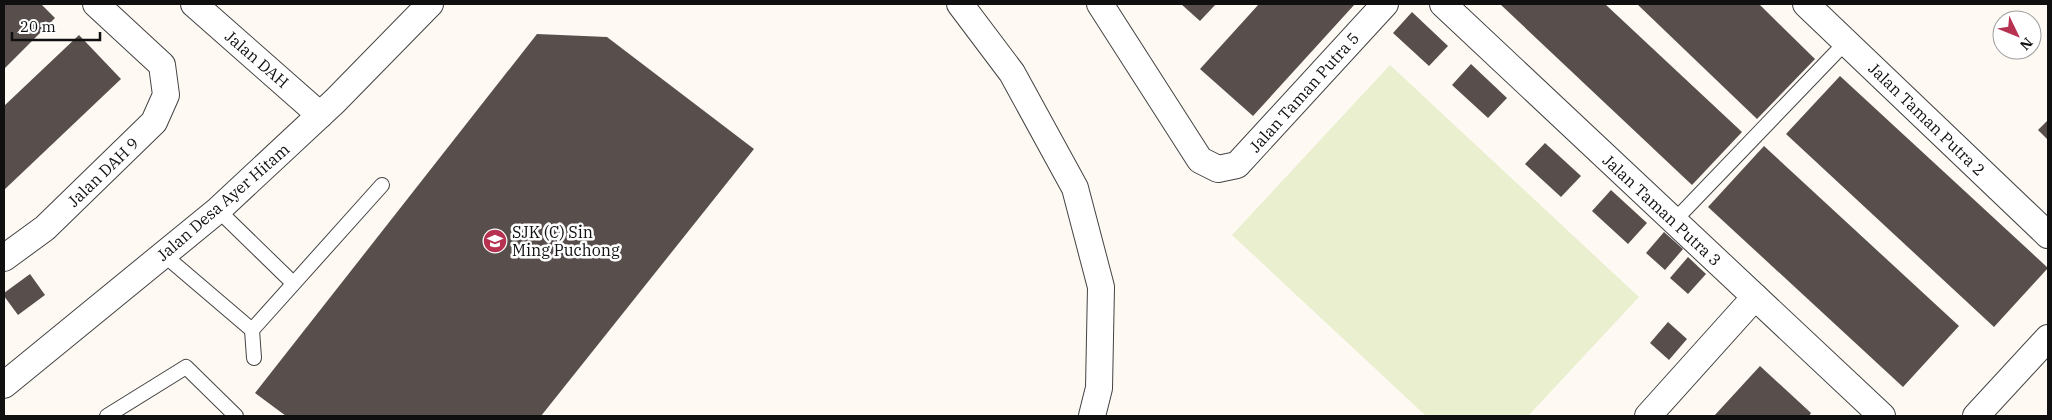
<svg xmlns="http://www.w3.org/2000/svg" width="2052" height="420" viewBox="0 0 2052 420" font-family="'IBM Plex Serif',serif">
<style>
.pitch{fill:#eaefd0}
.building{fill:#584f4d}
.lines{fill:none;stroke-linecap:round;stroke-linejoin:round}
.service-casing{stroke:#434343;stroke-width:16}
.minor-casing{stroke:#434343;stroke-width:28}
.service{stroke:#fff;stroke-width:14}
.minor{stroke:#fff;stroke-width:26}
.labels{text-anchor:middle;stroke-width:5;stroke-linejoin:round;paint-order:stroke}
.street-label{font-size:16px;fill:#101010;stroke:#fff}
.poi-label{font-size:16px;fill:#101010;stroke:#fff;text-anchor:start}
</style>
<rect width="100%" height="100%" fill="#fefaf3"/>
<!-- pitch -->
<path class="pitch" d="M1390,65L1639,297L1528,416H1426L1232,235Z"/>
<!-- building -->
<g class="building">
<path d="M4,4H41L55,18L4,69Z"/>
<path d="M1181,4H1216L1200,21Z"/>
<path d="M1259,4H1355L1253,116L1200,69Z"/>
<path d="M1500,4H1605L1742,132L1692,185Z"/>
<path d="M1637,4H1759L1815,59L1757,119Z"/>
<path d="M1412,12L1448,46L1429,66L1393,33Z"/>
<path d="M537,34L607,37L754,149L541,416H286L255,393Z"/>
<path d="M79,35L121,79L4,190V106Z"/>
<path d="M1471,64L1507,98L1488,118L1452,85Z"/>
<path d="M1840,76L2048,268L1994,327L1786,134Z"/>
<path d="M2048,120V140L2038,130Z"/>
<path d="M1545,143L1581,176L1561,197L1525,164Z"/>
<path d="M1764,146L1959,326L1903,387L1708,207Z"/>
<path d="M1611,190L1647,223L1628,244L1592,211Z"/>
<path d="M1664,232L1683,249L1665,270L1646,253Z"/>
<path d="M1688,257L1706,274L1688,294L1670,278Z"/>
<path d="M30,274L45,295L18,315L4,296V293Z"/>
<path d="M1668,322L1687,339L1669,360L1650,343Z"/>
<path d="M1760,366L1811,413L1809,416H1714Z"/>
</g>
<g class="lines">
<!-- service casing -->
<g class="service-casing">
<g id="service">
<path d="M218,210L293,283"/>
<path d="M1674,221L1846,42"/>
<path d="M164,255L252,330"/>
<path d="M254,358L252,330L382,185"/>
<path d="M107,416L186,367L236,416"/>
</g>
</g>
<!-- minor casing -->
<g class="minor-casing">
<g id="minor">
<path d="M194,4L320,115"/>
<path d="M960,4L1012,73L1075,188L1101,287L1099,388L1092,416"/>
<path d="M1100,4L1200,160L1218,169L1237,165L1385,4"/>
<path d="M1443,4L1882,416"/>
<path d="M1806,4L2048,235"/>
<path d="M4,258L45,228L154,122L166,95L162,65L96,4"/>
<path d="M4,385L218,210L335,101L430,4"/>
<path d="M1648,416L1755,297"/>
<path d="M1976,416L2048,338"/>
</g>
</g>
<!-- service -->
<use href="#service" class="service"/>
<!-- minor -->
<use href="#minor" class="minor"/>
</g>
<!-- icons -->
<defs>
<g id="school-disc" transform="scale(1.25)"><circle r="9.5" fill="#b63250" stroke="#fff"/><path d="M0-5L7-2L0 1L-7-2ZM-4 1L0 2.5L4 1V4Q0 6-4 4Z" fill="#fff"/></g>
</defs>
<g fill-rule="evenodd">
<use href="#school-disc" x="495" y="241"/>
</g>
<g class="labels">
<!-- street labels -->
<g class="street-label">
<text transform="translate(257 59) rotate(41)" y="6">Jalan DAH</text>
<text transform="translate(1304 92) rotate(-48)" y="6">Jalan Taman Putra 5</text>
<text transform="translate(1927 119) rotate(44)" y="6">Jalan Taman Putra 2</text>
<text transform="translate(103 172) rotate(-44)" y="6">Jalan DAH 9</text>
<text transform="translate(223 202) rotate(-41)" y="6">Jalan Desa Ayer Hitam</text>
<text transform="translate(1662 210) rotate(43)" y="6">Jalan Taman Putra 3</text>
</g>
<!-- poi labels -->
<g class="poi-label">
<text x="512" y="238">SJK (C) Sin<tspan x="512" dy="18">Ming Puchong</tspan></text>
</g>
</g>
<!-- border -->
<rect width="2052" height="420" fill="none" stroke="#101010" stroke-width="10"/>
<!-- north arrow -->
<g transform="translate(2017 35) rotate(133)"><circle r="24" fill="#ffffff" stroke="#9f9f9f"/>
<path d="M0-4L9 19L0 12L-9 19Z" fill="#b63250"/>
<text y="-8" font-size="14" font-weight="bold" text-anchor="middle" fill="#101010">N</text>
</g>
<!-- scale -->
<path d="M12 32v8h88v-8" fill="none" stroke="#101010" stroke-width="2.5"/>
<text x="20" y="32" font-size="15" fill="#101010" stroke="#ffffff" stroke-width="4" paint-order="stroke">20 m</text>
</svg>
